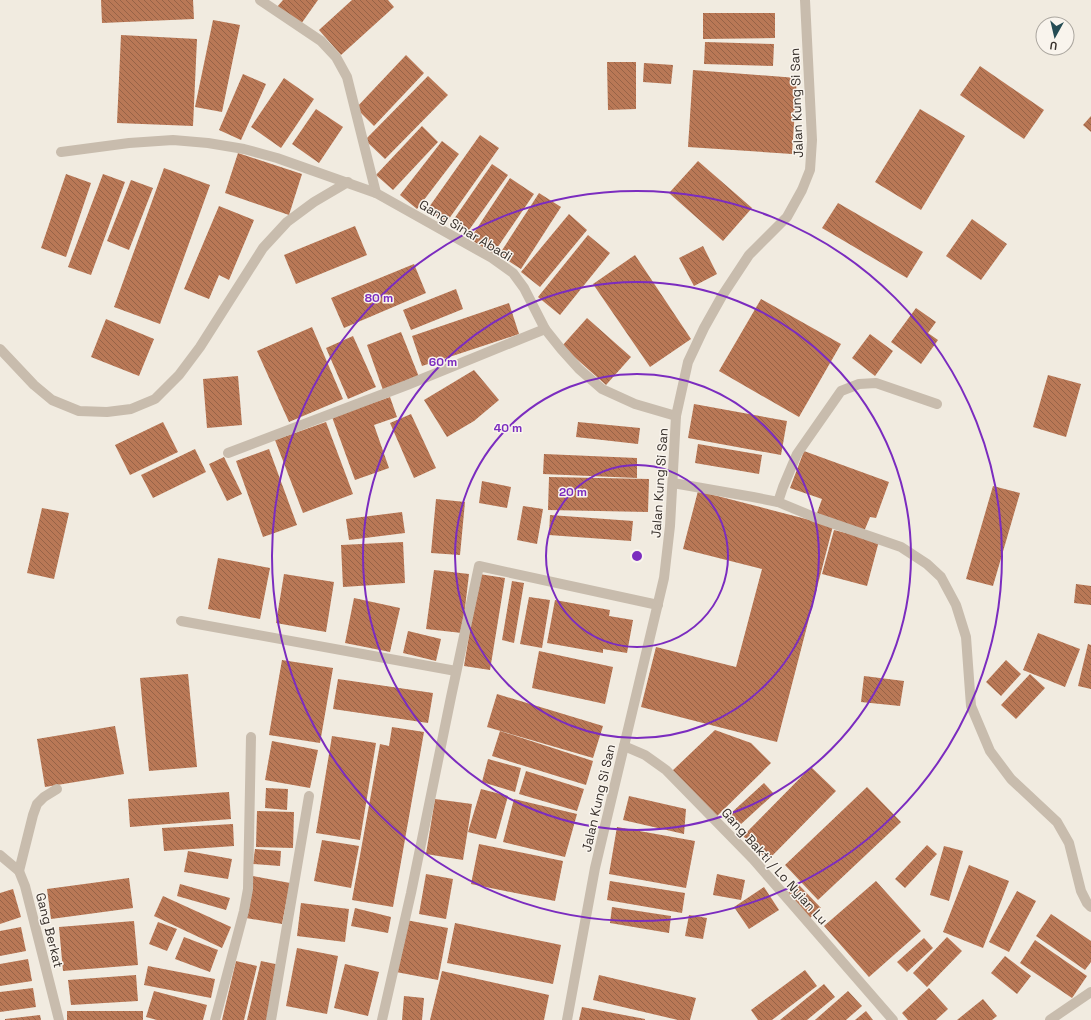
<svg xmlns="http://www.w3.org/2000/svg" width="1091" height="1020" viewBox="0 0 1091 1020" font-family="'Space Grotesk',sans-serif">
<style>
.building{fill:url(#building-back-hatch)}
.lines{fill:none;stroke-linecap:round;stroke-linejoin:round}
.service{stroke:#c8bcad;stroke-width:10}
.minor{stroke:#c8bcad;stroke-width:10}
.ring{fill:none;stroke:#7b2cbf;stroke-width:2}
.labels{text-anchor:middle;stroke-width:3;stroke-linejoin:round;paint-order:stroke}
.street-label{font-size:13px;fill:#37302b;stroke:#f9f4ed}
.centre{fill:#7b2cbf;stroke:#f9f4ed;stroke-width:2}
.ring-label{font-size:12px;text-anchor:middle;font-weight:bold;fill:#7b2cbf;stroke:#f9f4ed;stroke-width:3;stroke-linejoin:round;paint-order:stroke}
</style>
<defs>
<pattern id="building-back-hatch" width="6" height="6" patternUnits="userSpaceOnUse"><rect width="6" height="6" fill="#b97856"/><path d="M-1 5l2 2M0 0l6 6M5-1l2 2" fill="none" stroke="#976347"/></pattern>
</defs>
<rect width="100%" height="100%" fill="#f1ebe0"/>
<!-- building -->
<g class="building">
<path d="M101,0H193L194,19L102,23Z"/>
<path d="M283,0H318L301,24L277,7Z"/>
<path d="M352,0H388L394,7L341,55L319,30Z"/>
<path d="M703,13H775V38L703,39Z"/>
<path d="M213,20L240,25L222,112L195,107Z"/>
<path d="M121,35L197,39L193,126L117,123Z"/>
<path d="M705,42L774,44L773,66L704,64Z"/>
<path d="M406,55L424,73L374,126L356,108Z"/>
<path d="M607,62H636V109L608,110Z"/>
<path d="M644,63L673,65L671,84L643,82Z"/>
<path d="M980,66L1044,110L1024,139L960,95Z"/>
<path d="M693,70L797,78L792,154L688,147Z"/>
<path d="M243,74L266,84L241,140L219,130Z"/>
<path d="M428,76L448,95L385,159L365,140Z"/>
<path d="M284,78L314,99L281,148L251,127Z"/>
<path d="M316,109L343,127L319,163L292,144Z"/>
<path d="M920,109L965,136L921,210L875,182Z"/>
<path d="M1091,116V132L1083,125Z"/>
<path d="M422,126L438,142L393,190L376,175Z"/>
<path d="M480,135L499,148L446,223L427,210Z"/>
<path d="M442,141L459,154L417,209L400,195Z"/>
<path d="M238,153L302,174L289,215L225,193Z"/>
<path d="M698,161L752,208L723,241L669,193Z"/>
<path d="M492,164L508,175L469,230L454,219Z"/>
<path d="M164,168L210,185L160,324L114,307Z"/>
<path d="M66,174L91,183L66,257L41,248Z"/>
<path d="M103,174L125,182L91,275L68,267Z"/>
<path d="M510,178L534,194L493,254L470,239Z"/>
<path d="M131,180L153,188L129,250L107,241Z"/>
<path d="M539,193L561,207L521,269L499,255Z"/>
<path d="M838,203L923,252L907,278L822,228Z"/>
<path d="M219,206L254,220L229,280L219,275L209,299L184,289Z"/>
<path d="M569,214L587,230L540,287L521,272Z"/>
<path d="M972,219L1007,244L981,280L946,256Z"/>
<path d="M355,226L367,255L296,284L284,255Z"/>
<path d="M588,235L610,253L560,315L538,297Z"/>
<path d="M703,246L717,274L694,286L679,258Z"/>
<path d="M635,255L691,339L650,367L593,284Z"/>
<path d="M414,264L426,293L344,328L331,298Z"/>
<path d="M456,289L463,309L411,330L403,310Z"/>
<path d="M761,299L841,344L799,417L719,371Z"/>
<path d="M509,303L519,334L422,366L412,336Z"/>
<path d="M916,308L936,322L928,333L938,340L921,364L891,342Z"/>
<path d="M587,318L631,357L606,385L562,346Z"/>
<path d="M106,319L154,339L139,376L91,357Z"/>
<path d="M312,327L343,399L289,422L257,351Z"/>
<path d="M401,332L419,377L383,390L367,345Z"/>
<path d="M870,334L893,351L875,376L852,358Z"/>
<path d="M353,336L376,387L348,399L326,348Z"/>
<path d="M474,370L499,400L474,421L447,437L424,400Z"/>
<path d="M1048,375L1081,384L1066,437L1033,427Z"/>
<path d="M238,376L242,425L207,428L203,379Z"/>
<path d="M390,397L397,417L374,425L389,468L355,480L332,417Z"/>
<path d="M694,404L787,421L781,455L688,438Z"/>
<path d="M411,414L436,468L414,478L390,423Z"/>
<path d="M163,422L178,452L130,475L115,445Z"/>
<path d="M326,422L353,494L303,513L275,440Z"/>
<path d="M578,422L640,428L638,444L576,437Z"/>
<path d="M698,444L762,455L759,474L695,463Z"/>
<path d="M195,449L206,472L153,498L141,475Z"/>
<path d="M269,449L297,525L263,537L236,461Z"/>
<path d="M804,451L889,482L876,518L870,517L863,534L816,516L822,499L790,488Z"/>
<path d="M544,454L637,458V478L543,474Z"/>
<path d="M224,457L242,494L227,501L209,464Z"/>
<path d="M549,477L649,479L648,512L548,510Z"/>
<path d="M482,481L511,487L507,508L479,503Z"/>
<path d="M993,486L1020,493L993,586L966,579Z"/>
<path d="M698,491L833,526L777,742L641,707L656,647L736,667L762,569L683,549Z"/>
<path d="M436,499L465,502L460,555L431,553Z"/>
<path d="M523,506L543,509L537,544L517,540Z"/>
<path d="M42,508L69,513L54,579L27,573Z"/>
<path d="M402,512L405,533L349,540L346,519Z"/>
<path d="M550,515L633,521L631,541L549,535Z"/>
<path d="M834,530L879,541L867,586L822,574Z"/>
<path d="M403,542L405,583L343,587L341,545Z"/>
<path d="M218,558L270,568L260,619L208,609Z"/>
<path d="M434,570L469,574L462,633L426,629Z"/>
<path d="M284,574L334,582L326,632L276,623Z"/>
<path d="M479,574L505,578L490,670L464,666Z"/>
<path d="M512,581L524,583L514,643L502,640Z"/>
<path d="M1076,584L1091,586V605L1074,603Z"/>
<path d="M529,597L550,600L542,648L520,644Z"/>
<path d="M354,598L400,608L390,652L345,643Z"/>
<path d="M555,600L610,610L609,616L633,620L627,653L603,649V653L547,643Z"/>
<path d="M408,631L441,639L436,661L403,653Z"/>
<path d="M1038,633L1080,649L1065,687L1023,670Z"/>
<path d="M1088,644L1091,645V689L1078,686Z"/>
<path d="M539,651L613,667L605,704L532,688Z"/>
<path d="M282,660L333,668L320,743L269,735Z"/>
<path d="M1006,660L1021,674L1001,696L986,682Z"/>
<path d="M188,674L197,767L149,771L140,678Z"/>
<path d="M1030,674L1045,688L1016,719L1001,705Z"/>
<path d="M864,676L904,681L900,706L861,702Z"/>
<path d="M338,679L433,693L428,723L333,709Z"/>
<path d="M497,694L603,726L593,758L487,727Z"/>
<path d="M115,726L124,774L45,787L37,739Z"/>
<path d="M392,727L424,732L393,907L352,900L380,744L389,746Z"/>
<path d="M715,730L751,743L771,763L715,818L670,773Z"/>
<path d="M500,731L593,761L586,785L492,756Z"/>
<path d="M332,736L376,743L360,840L316,833Z"/>
<path d="M272,741L318,750L310,788L265,780Z"/>
<path d="M488,759L521,768L515,792L482,782Z"/>
<path d="M811,767L836,791L768,860L743,836Z"/>
<path d="M526,771L584,789L577,811L519,794Z"/>
<path d="M764,783L774,794L740,825L730,814Z"/>
<path d="M867,787L901,822L818,900L785,865Z"/>
<path d="M266,788L288,789L287,810L265,808Z"/>
<path d="M481,789L508,796L496,839L468,832Z"/>
<path d="M229,792L231,819L130,827L128,799Z"/>
<path d="M629,796L686,809L684,834L623,820Z"/>
<path d="M435,799L472,804L463,860L426,854Z"/>
<path d="M514,799L577,814L565,857L503,842Z"/>
<path d="M257,811L294,812L293,848L256,847Z"/>
<path d="M233,824L234,846L164,851L162,828Z"/>
<path d="M617,827L695,841L686,888L609,874Z"/>
<path d="M322,840L359,846L351,888L314,881Z"/>
<path d="M479,844L563,861L555,901L471,884Z"/>
<path d="M927,845L937,854L905,888L895,879Z"/>
<path d="M944,846L963,851L949,901L930,895Z"/>
<path d="M255,849L281,851L280,866L253,864Z"/>
<path d="M188,851L232,859L228,879L184,872Z"/>
<path d="M969,865L1009,881L983,948L943,932Z"/>
<path d="M426,874L453,879L446,919L419,914Z"/>
<path d="M717,874L745,880L741,900L713,895Z"/>
<path d="M253,876L290,883L282,924L246,918Z"/>
<path d="M129,878L133,908L51,919L47,889Z"/>
<path d="M610,881L685,893L682,913L607,900Z"/>
<path d="M876,881L921,931L869,977L824,926Z"/>
<path d="M180,884L230,898L226,910L177,896Z"/>
<path d="M798,884L821,908L810,918L788,893Z"/>
<path d="M764,887L779,910L749,929L734,907Z"/>
<path d="M13,889L21,917L0,924V893Z"/>
<path d="M1017,891L1036,901L1009,952L989,942Z"/>
<path d="M163,896L231,927L222,948L154,916Z"/>
<path d="M301,903L349,909L345,942L297,936Z"/>
<path d="M612,907L671,916L669,933L610,923Z"/>
<path d="M355,908L391,917L388,933L351,926Z"/>
<path d="M1051,914L1091,941V962L1085,970L1036,936Z"/>
<path d="M689,915L707,918L703,939L685,936Z"/>
<path d="M406,920L448,928L438,980L396,972Z"/>
<path d="M134,921L138,965L63,971L59,927Z"/>
<path d="M158,922L177,929L167,951L149,944Z"/>
<path d="M455,923L561,945L553,984L447,963Z"/>
<path d="M21,927L26,951L0,956V931Z"/>
<path d="M184,937L218,950L210,972L175,959Z"/>
<path d="M947,937L962,951L927,987L913,973Z"/>
<path d="M924,938L933,948L907,972L897,962Z"/>
<path d="M1035,940L1087,976L1072,998L1020,963Z"/>
<path d="M297,948L338,956L327,1014L286,1006Z"/>
<path d="M1005,956L1031,976L1017,994L991,973Z"/>
<path d="M28,959L32,981L0,986V964Z"/>
<path d="M236,961L257,966L244,1020H222Z"/>
<path d="M261,961L280,965L267,1020H247Z"/>
<path d="M345,964L379,972L368,1016L334,1008Z"/>
<path d="M148,966L215,979L211,998L144,985Z"/>
<path d="M805,970L817,986L772,1020H758L751,1010Z"/>
<path d="M442,971L549,995L544,1020H430Z"/>
<path d="M136,975L138,1001L71,1005L68,980Z"/>
<path d="M599,975L696,998L690,1020H678L593,1000Z"/>
<path d="M824,984L835,997L807,1020H780Z"/>
<path d="M33,988L36,1007L0,1012V992Z"/>
<path d="M929,988L948,1009L936,1020H908L902,1013Z"/>
<path d="M154,991L207,1005L203,1020H157L146,1017Z"/>
<path d="M848,991L862,1006L846,1020H815Z"/>
<path d="M404,996L424,998L422,1020H402Z"/>
<path d="M983,999L997,1016L992,1020H957Z"/>
<path d="M582,1007L645,1019V1020H579Z"/>
<rect x="67" y="1011" width="76" height="9"/>
<path d="M866,1011L873,1020H855Z"/>
<path d="M40,1015L41,1020H5V1019Z"/>
</g>
<g class="lines">
<!-- service -->
<g class="service">
<path d="M228,453L407,385L545,329"/>
<path d="M673,483L753,497L778,502L783,487L797,454L841,391L859,384L876,383L937,404"/>
<path d="M778,502L814,517L901,547L927,564L941,577L956,605L966,637L971,706L990,751L1011,779L1057,822L1069,843L1081,891L1087,903L1091,907"/>
<path d="M19,871L33,815L37,804L44,797L57,789"/>
</g>
<!-- minor -->
<g class="minor">
<path d="M260,0L321,41L336,57L347,77L376,193"/>
<path d="M61,152L129,143L173,140L208,143L244,149L277,158L376,193L492,258L513,273L524,288L545,329L561,349L579,369L602,389L635,404L676,416"/>
<path d="M0,349L34,385L52,400L79,411L107,412L131,409L155,399L179,375L200,347L263,248L287,222L314,202L348,182"/>
<path d="M181,621L456,671"/>
<path d="M624,746L645,755L666,770L753,859L893,1020"/>
<path d="M0,855L19,871L25,886L59,1020"/>
<path d="M215,1020L244,911L248,889L251,737"/>
<path d="M271,1020L309,796"/>
<path d="M382,1020L411,893L451,697L479,566L658,605"/>
<path d="M567,1020L595,868L664,578L670,526L676,416L688,362L704,328L722,296L749,255L787,217L802,190L810,170L812,140L805,0"/>
<path d="M1050,1020L1091,992"/>
</g>
</g>
<!-- distance rings -->
<g class="ring">
<circle cx="637" cy="556" r="91"/>
<circle cx="637" cy="556" r="182"/>
<circle cx="637" cy="556" r="274"/>
<circle cx="637" cy="556" r="365"/>
</g>
<g class="labels">
<!-- street labels -->
<g class="street-label">
<text transform="translate(796 103) rotate(-92)" y="5">Jalan Kung Si San</text>
<text transform="translate(466 230) rotate(31)" y="5">Gang Sinar Abadi</text>
<text transform="translate(659 483) rotate(-86)" y="5">Jalan Kung Si San</text>
<text transform="translate(598 798) rotate(-77)" y="5">Jalan Kung Si San</text>
<text transform="translate(775 866) rotate(48)" y="5">Gang Bakti / Lo Nyian Lu</text>
<text transform="translate(50 930) rotate(76)" y="5">Gang Berkat</text>
</g>
</g>
<circle cx="637" cy="556" r="6" class="centre"/>
<g class="ring-label">
<text x="379" y="302">80 m</text>
<text x="443" y="366">60 m</text>
<text x="508" y="432">40 m</text>
<text x="573" y="496">20 m</text>
</g>
<!-- north arrow -->
<g transform="translate(1055 36) rotate(188)"><circle r="19" fill="#f9f4ed" stroke="#aba69f"/>
<path d="M0-3L7 15L0 10L-7 15Z" fill="#254c54"/>
<text y="-6" font-size="11" font-weight="bold" text-anchor="middle" fill="#37302b">U</text>
</g>
</svg>
